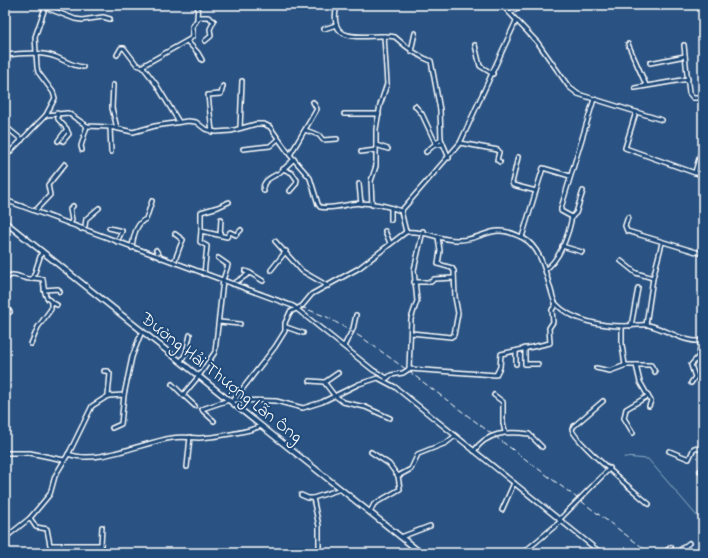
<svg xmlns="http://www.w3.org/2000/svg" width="708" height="558" viewBox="0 0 708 558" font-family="'Indie Flower',sans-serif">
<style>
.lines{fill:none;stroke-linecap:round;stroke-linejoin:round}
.stream{stroke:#8dadc5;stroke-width:1}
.street-casing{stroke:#fff;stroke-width:6}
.secondary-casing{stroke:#fff;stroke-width:7}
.street{stroke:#1f4a7a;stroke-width:3}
.secondary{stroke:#1f4a7a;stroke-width:4}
.rail{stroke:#fff;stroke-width:1;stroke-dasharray:6 3;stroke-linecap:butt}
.labels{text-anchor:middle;stroke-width:4;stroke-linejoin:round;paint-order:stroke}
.street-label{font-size:18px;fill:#fff;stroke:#1f4a7a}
</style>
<rect width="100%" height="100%" fill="#2a5383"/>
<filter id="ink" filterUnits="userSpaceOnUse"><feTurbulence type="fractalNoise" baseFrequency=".025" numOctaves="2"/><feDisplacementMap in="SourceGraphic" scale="8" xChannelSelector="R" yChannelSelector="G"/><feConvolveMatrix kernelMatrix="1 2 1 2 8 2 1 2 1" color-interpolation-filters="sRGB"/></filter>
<g filter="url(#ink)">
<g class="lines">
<!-- stream -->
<path class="stream" d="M624,457L648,459L703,523"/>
<!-- street casing -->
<g class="street-casing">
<g id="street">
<path d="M39,5L75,19L82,20L103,17L110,19"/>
<path d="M337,5C326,50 370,32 395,37C406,47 417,56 431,61L440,110L441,139L449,158"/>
<path d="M502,5L538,43L569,87L578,94L662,120"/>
<path d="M510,13L522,5"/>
<path d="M197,18L198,5"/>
<path d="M324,29L336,25"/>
<path d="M187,41L198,53L202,60"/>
<path d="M628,44L646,85"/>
<path d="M475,45L480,66L493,74"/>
<path d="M684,45L689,93L693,98H703"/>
<path d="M411,51L415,33"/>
<path d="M5,55C20,54 42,51 56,57C66,61 72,66 83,67"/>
<path d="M117,55L121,48H124L137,65L143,67"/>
<path d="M650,63L685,56"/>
<path d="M113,85L112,108L117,128"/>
<path d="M635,88L688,79"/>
<path d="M415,106L422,114L435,142L438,145L443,144"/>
<path d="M636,112L625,148L695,173"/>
<path d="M57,113L58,119L67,129L58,141"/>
<path d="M344,114H379"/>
<path d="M46,115L55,98L53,92L38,72L37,67L35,37L46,5"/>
<path d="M179,122L156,84L143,67L144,65L190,39L193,36L192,27L199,17H208L214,21L210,29L211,36L205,41"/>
<path d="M5,126L22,140"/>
<path d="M110,127L111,152"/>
<path d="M240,128L242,81"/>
<path d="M305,130L319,135L323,140L337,139"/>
<path d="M212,132L208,95L221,94L223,86"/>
<path d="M63,141L69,134L67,130"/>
<path d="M460,143L498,150L499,152L497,160L500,162"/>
<path d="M376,145L388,149"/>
<path d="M703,145L695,172L703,177"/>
<path d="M243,149L270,146L278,139"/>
<path d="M82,150L81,146L87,126"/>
<path d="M361,152L376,150"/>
<path d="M426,152L441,139"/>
<path d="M290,155L317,109L313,102"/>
<path d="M5,157L46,115L68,113L87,126L110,127L133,132L155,126L188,121L196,122L205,129L216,132L231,131L256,124H264L270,127L290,155L310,178L318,204L320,207C331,209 341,206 351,204C367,202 386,205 401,211L406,232C427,230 439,241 459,240C485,240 491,221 523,238C540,247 545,270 550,287C552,293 553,300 556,304C572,321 602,326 624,326C632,326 641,324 648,325C667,329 683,343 703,341"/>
<path d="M518,157L512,183L513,185L536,191"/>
<path d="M283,169L292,173L297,180L296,184L290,191"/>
<path d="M359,184L361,204"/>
<path d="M264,191C260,181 273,177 279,173C284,169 289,164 294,159"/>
<path d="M5,200L293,306L373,370L387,378"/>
<path d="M372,205L371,181L376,166V129L380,105L387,84L384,36"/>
<path d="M35,211L50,195L48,185L65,164"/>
<path d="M401,211L460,143L516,21"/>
<path d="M572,217L576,213L583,191"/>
<path d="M628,217L625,226L627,231L703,254"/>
<path d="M391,220V208"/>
<path d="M70,224L72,220L70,209L73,206"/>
<path d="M109,228L122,231L117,242"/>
<path d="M81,229L85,226L86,219L99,208"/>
<path d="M201,231V212L218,207L229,202"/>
<path d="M385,231L390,243"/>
<path d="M220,235L221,219"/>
<path d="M522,237L543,168L570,176"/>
<path d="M275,241L302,271L328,286"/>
<path d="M562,246L582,252"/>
<path d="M132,248C133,238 136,223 146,219L152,201"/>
<path d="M156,250L161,258"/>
<path d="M621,261L636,273L653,278"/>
<path d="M174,262C178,254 179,247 183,240L175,234"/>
<path d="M271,270L286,251"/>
<path d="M545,270C561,258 568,236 572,217L561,211V208L594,99"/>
<path d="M250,273L263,281"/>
<path d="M204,274L207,246L200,242L201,231L227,237L230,232L236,235L241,230"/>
<path d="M33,278L43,279C45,293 43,298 57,305"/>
<path d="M5,280C12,269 22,280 31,279L33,278L42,251"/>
<path d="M414,282H431L434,279L454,278"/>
<path d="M233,284L250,273L245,271"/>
<path d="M44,290L58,289L60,292"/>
<path d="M5,306L10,312"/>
<path d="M219,322L240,324"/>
<path d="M646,325L653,278L662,243"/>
<path d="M622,326V345L625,365H651L655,372"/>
<path d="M631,326L638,288"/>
<path d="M286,327L303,333"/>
<path d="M411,333L451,337L454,335L458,313L455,297L454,271L452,268L438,264L440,251L438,237"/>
<path d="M31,344L38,327L51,309V302"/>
<path d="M344,346L353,329L356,315"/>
<path d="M525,348V364H538"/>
<path d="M516,351V364"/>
<path d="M181,361L186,353L190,335"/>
<path d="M636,365L640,382L648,396"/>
<path d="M596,368L610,371L626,365"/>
<path d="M409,369L411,319L417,301L414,270L423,231"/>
<path d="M104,371H108L110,374L108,396"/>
<path d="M386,379L391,375L403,373L409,369L496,375L500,367L501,354L550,343L549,328L553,322L552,310L556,304"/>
<path d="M310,381L324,382L334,395L343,402L365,407L390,418"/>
<path d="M325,382L338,373"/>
<path d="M691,383L695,377L691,365L699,356L701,341"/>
<path d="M172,384L183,395L199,376L215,352L223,280L228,265L218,258"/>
<path d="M183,395L195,406"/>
<path d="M494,395L503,402V423L505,432"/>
<path d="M233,400L276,401L303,408L322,402L359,384L378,378L395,387L601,553"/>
<path d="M233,401L275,347L285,331V323L290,312L302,306L312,294L359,268L406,232"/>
<path d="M603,401L574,426L572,429C572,439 637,494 649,504"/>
<path d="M214,421L203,411L202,409L229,400"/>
<path d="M112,428L121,424L124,395"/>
<path d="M633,433L624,418L626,409L648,396L651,401L649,406"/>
<path d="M474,451C487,432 507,431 529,434L542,447"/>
<path d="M669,451L689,459L694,448L699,449L703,448"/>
<path d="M371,452L389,464L398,476L411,469L418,454L446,443L455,436"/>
<path d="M5,453H30L64,460"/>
<path d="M68,454C97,465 141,443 172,438C181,436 190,438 199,438C215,437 248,432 261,426"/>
<path d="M187,467L190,437"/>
<path d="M700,471L703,472"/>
<path d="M301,495L308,498H313"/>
<path d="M502,510L514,483"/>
<path d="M370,512L374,504L400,489L398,476"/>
<path d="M30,518L36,527L47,529L50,545H101L102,527"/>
<path d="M559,520L610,468"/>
<path d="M401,537L430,526"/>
<path d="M5,538L30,518L50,494L55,476L70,451L92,406L108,396L124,395L132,357L142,331"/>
<path d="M101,545L102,553"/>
<path d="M524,552L561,521"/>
<path d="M319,553V526L313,498L341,489"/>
<path d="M664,553L671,547"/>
<path d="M680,553V550L689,543"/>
</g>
</g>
<!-- secondary casing -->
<g class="secondary-casing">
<path id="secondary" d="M5,222L421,553"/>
</g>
<!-- street -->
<use href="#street" class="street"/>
<!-- secondary -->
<use href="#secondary" class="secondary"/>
<!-- rail -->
<path class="rail" d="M5,198L265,293L327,317L364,339L407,370L650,553"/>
</g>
</g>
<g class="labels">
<!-- street labels -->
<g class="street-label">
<text transform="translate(222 377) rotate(38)" y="6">Đường Hải Thượng Lãn Ông</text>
</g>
</g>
<!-- margin -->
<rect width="708" height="558" fill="none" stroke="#1f4a7a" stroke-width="20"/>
<rect x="10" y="10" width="688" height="538" fill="none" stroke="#fff" stroke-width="1.5" filter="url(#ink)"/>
</svg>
